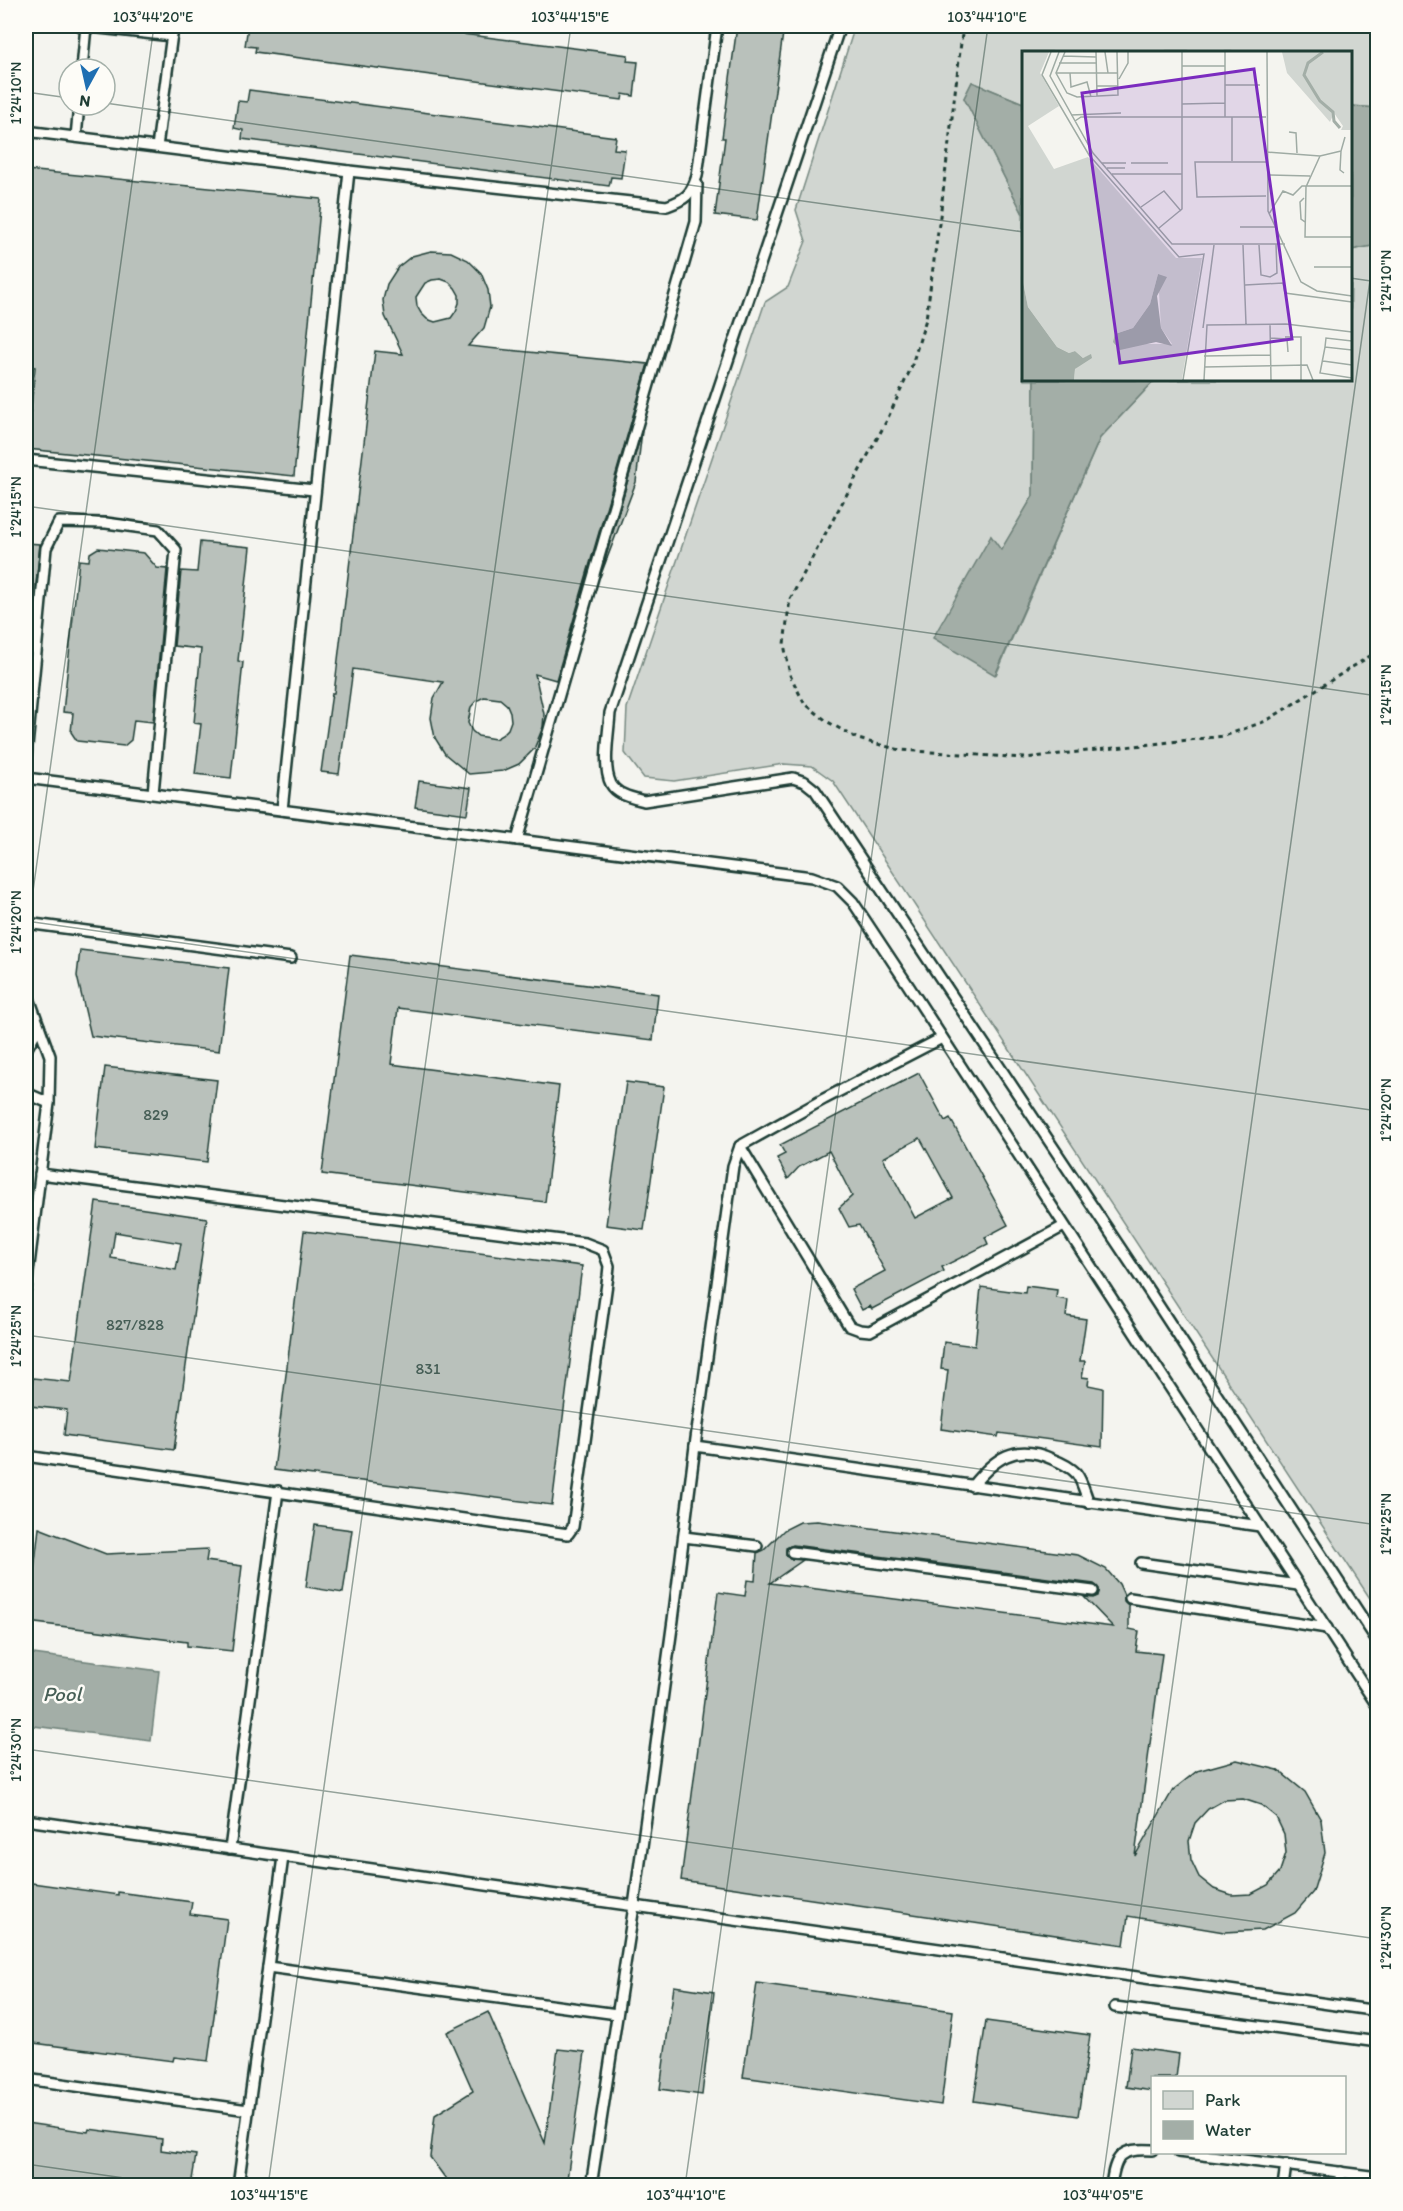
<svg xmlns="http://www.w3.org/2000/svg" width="1403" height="2211" viewBox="0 0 1403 2211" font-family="Itim,sans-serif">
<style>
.green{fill:#d1d6d1;stroke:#788a82;stroke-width:1.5}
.water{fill:#a3aea7;stroke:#6e8179;stroke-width:1.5}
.building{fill:#b9c1bb;stroke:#1f3d34;stroke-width:1.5;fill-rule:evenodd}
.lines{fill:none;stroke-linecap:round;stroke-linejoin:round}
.lane-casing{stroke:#1f3d34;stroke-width:14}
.path{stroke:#1f3d34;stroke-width:3;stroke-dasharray:4.5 4.5;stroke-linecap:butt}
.lane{stroke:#fdfcf7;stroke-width:9}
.ticks{fill:none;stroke:#1f3d34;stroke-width:1.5;stroke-opacity:0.45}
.labels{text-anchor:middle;stroke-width:5;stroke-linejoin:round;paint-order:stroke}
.number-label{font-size:16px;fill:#465e56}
.water-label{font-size:21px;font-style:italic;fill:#475f56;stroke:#fdfcf7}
.inset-river{fill:none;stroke:#a3aea7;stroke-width:3}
.inset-road{fill:none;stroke:#9faba4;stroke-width:1.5}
.view{fill:#7b2cbf;fill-opacity:0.15;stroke:#7b2cbf;stroke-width:3}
.inset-edge{fill:none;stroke:#1f3d34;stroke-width:3}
.neatline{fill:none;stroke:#1f3d34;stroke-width:2}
.ticks-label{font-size:15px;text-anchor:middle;fill:#1f3d34}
</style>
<rect width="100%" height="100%" fill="#f4f4ef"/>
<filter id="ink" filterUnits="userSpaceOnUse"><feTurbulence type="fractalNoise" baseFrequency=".0167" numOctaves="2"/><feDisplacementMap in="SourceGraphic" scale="12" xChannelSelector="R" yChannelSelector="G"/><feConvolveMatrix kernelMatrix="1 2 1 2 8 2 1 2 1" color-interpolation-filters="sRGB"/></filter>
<g filter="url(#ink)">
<!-- green -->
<path class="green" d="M855,26H1377V108L1351,106L1350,52H1024L1023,103L972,82L964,98L1023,214L1024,380H1034L1033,496L1001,551L991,537L996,675L1100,438L1155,380H1350L1351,250L1377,245V1609L833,781L812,766L784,764L674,781L644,778L625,753L627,708L765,302L788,287L806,241L796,210Z"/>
<!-- water -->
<g class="water">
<path d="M972,82L1023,103V214L964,98Z"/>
<path d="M1350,106L1378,108L1377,245L1351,250Z"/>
<path d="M1034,380H1155L1100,438L995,675L933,638L991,536L1001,550L1033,496Z"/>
<path d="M26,1653L159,1671L151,1741L26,1725Z"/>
</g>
<!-- building -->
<g class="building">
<path d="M248,26H400L628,55L627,61L638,62L634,96L623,94L622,100L255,52L256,47L245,46Z"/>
<path d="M737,26H784L757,220L715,215L725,138H722Z"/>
<path d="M249,90L616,137L614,149L625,150L621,178L611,177L609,186L242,139L243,130L234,128L238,101L247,102Z"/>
<path d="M26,170L321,199L294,476L27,449L35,367L26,366Z"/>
<path d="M431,251L451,252L468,260L481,273L488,290L490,307L484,328L468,346L648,364L556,680L535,674L544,714L543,727L534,749L519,764L503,771L469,774L445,754L435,738L431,718L434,698L443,682L353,669L339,774L321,772L332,693H334L375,351L403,354L385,316L383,300L387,284L398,267L412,256ZM441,279L449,282L455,288L459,295V303L456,311L451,318L435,322L427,319L421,313L417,306L416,297L425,283L432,280ZM484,697L500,699L507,705L510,712L511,721L508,729L502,735L495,739L478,736L472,731L468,723L471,707L476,701Z"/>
<path d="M642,431L636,482L600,577Z"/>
<path d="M200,542L250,547L238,661L243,662L231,778L195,774L201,724L194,723L201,649L174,646L181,571L197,572Z"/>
<path d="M26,543L40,544L34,605L26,604Z"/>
<path d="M98,548L144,553L157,568L167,569L153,722L134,720L131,740L124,746L77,741L71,732L73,713L63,712L79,560L89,561L90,553Z"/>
<path d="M419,781L471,788L467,814L415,807Z"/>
<path d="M80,950L229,968L219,1051L91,1036L77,976Z"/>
<path d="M350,955L658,994L653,1040L398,1008L391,1064L559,1086L545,1202L322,1174Z"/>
<path d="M105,1067L217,1080L207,1162L95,1149Z"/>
<path d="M919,1073L945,1121L950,1118L1008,1225L985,1237L988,1244L942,1267L944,1271L872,1309L870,1306L862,1310L851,1289L885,1271L859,1225L849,1227L839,1208L852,1196L829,1151L799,1167L788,1179L777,1158L785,1154L780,1145ZM920,1138L953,1198L915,1218L883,1158Z"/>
<path d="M626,1082L664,1087L644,1230L606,1225Z"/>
<path d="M96,1202L207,1218L174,1450L64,1435L67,1410L30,1406L33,1378L71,1382ZM115,1232L181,1243L176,1270L111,1258Z"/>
<path d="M304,1231L582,1266L552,1505L274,1470Z"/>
<path d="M1026,1286L1057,1290L1056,1298L1068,1300L1066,1316L1086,1319L1080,1361H1085L1082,1377L1089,1378L1088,1385L1103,1388L1102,1447L999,1433L998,1437L941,1429L948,1370L941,1369L944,1342L975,1346L981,1287L1025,1293Z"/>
<path d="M817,1521L1078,1555L1106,1569L1119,1584L1124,1595V1601L1129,1606V1629L1139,1631L1136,1651L1162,1654L1135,1856L1173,1790L1197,1771L1237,1760L1278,1770L1305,1792L1321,1820L1325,1853L1313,1892L1295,1913L1263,1930L1224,1932L1128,1916L1124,1945L681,1880L718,1592L745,1596L747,1580L755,1581L757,1553L764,1550L784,1530L800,1522ZM793,1545L1094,1584L1099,1589L1098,1596L1093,1598L1084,1597L1113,1627L770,1583L803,1560L791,1559L786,1555V1548ZM1243,1799L1261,1805L1276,1817L1284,1834L1286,1853L1280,1871L1268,1885L1251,1894L1232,1895L1214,1889L1199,1877L1191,1860L1189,1841L1195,1823L1208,1809L1224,1800Z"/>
<path d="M315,1525L352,1530L343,1593L306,1587Z"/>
<path d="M39,1528L106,1554L208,1549L206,1561L242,1566L232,1651L187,1646V1642L28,1622Z"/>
<path d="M32,1883L118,1895V1892L192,1902L190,1914L227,1919L208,2061L174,2057L173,2061L26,2042V1892L30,1893Z"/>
<path d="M757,1983L953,2011L941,2105L743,2077Z"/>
<path d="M674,1986L714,1992L702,2095L660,2089Z"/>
<path d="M488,2012L545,2143L558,2049L585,2052L566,2186H451L430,2157L435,2115L473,2091L447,2032Z"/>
<path d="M986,2021L1090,2035L1078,2116L974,2101Z"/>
<path d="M1131,2047L1179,2054L1176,2078H1152V2091L1126,2087Z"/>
<path d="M26,2123L88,2132L89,2129L162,2139L161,2150L196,2155L191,2186H26Z"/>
</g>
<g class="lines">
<!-- lane casing -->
<g class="lane-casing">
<g id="lane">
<path d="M81,26L172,36"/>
<path d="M840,26L610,713C609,732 602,767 611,784C617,795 633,798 644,801L793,778L805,782L815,790L1149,1291L1378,1642"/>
<path d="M82,69L86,26"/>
<path d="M26,131L349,171L667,206C686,199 691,195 697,176L717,26"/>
<path d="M76,137L79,105"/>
<path d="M157,147L173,26"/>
<path d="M26,460L314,490"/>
<path d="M26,757L46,548L59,522L106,523L158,530L176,550L153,793"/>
<path d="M26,778L812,877L837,886L853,902L908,985L1378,1707"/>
<path d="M282,810L349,171"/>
<path d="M517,840L696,222L697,184"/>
<path d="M26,923L291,958"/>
<path d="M26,990L50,1056L49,1103L26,1289"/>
<path d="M26,1050L39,1026"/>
<path d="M26,1093L49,1103"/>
<path d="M740,1146L849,1326L860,1330L870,1331L1064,1226"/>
<path d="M695,1446L1260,1526"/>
<path d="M26,1456L568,1534L573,1527L608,1276L609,1266L603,1250L585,1243L40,1174"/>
<path d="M972,1486C994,1459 1015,1442 1052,1459C1060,1462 1069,1466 1076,1473C1082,1480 1085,1493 1089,1503"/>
<path d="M684,1537L757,1546"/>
<path d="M792,1552L1093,1591"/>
<path d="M1141,1563L1298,1585"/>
<path d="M1130,1598L1327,1628"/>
<path d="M26,1820L1378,2011"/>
<path d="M230,1849L278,1491"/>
<path d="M268,1967L617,2014"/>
<path d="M1115,2007L1378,2042"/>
<path d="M26,2079L248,2110"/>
<path d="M1179,2152L1378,2177"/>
<path d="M238,2186L283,1857"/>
<path d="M591,2186L634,1906L673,1620L695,1446L733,1166L740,1146L824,1099L942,1038"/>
<path d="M1111,2186C1115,2155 1121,2148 1152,2150"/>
<path d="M1283,2186L1286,2165"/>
<path d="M1339,2186L1341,2172"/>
</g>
</g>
<!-- path -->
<path class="path" d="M963,26L941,209L926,319L911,368L886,422L790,599L784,644L790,675L804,703L828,722L858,739L900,750L1025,758L1224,736L1266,721L1378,651"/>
<!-- lane -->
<use href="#lane" class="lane"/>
</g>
</g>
<!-- ticks -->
<path class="ticks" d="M26,92L69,98M105,103L1024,232M1350,278L1378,282M26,506L1378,696M26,921L1378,1111M26,941L154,26M26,1335L1378,1525M26,1749L1378,1939M26,2164L180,2186M268,2186L571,26M685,2186L988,26M1102,2186L1378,223"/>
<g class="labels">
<!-- number labels -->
<g class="number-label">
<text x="156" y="1120">829</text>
<text x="135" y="1330">827/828</text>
<text x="428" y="1374">831</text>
</g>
<!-- water labels -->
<g class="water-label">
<text x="62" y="1701">Pool</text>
</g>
</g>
<!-- overview -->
<g transform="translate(1022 51)">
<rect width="330" height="330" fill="#f4f4ef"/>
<path d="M0,1H27L18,22L37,55L6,75L32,118L66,106L154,207H180L160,328L52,329L53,318L69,304L61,307L53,300L47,302L35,296L6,256L0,226ZM136,223L139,277L150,293H119L93,283L111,277L128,253ZM260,1H330V79H319L321,75L312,62L308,71L265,22Z" fill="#d1d6d1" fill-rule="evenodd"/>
<path d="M136,223L145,226L135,245L139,277L150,295L134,291L98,299L91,291L93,283L111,277L128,253ZM0,226L6,256L35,296L47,302L53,300L61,307L69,303L70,307L53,318L52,329H0Z" fill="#a3aea7"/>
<path class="inset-river" d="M301,1L286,12L282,24L298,50L311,61L312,70L318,77"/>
<path class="inset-road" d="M29,1L20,24L67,104L157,206L182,203L161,329M37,1L28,25L71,102L150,193H263M43,1L34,22L45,42L55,46L96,44L95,1M74,1L75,45M83,1L86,22M203,1V66M245,1L246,160L279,231L295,240L330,245M41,5L74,6M37,12H74M160,15H203M34,22H95M48,22L49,36L65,31L69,46M97,28L106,12V1M203,34H238M75,35H96M160,53L203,52M49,64L99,62M210,66V110M53,70L59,66H244M267,81L274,82L275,102M244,101L298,105L319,100M298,105L284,136L283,186H330M80,112H104M109,112H146M85,117H103M322,122L318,119L319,100L323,86M90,123H160M245,124L288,125M244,145L175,146L173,111H244M282,147L278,151L279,168L283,171M119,156L142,140L159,160M247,163L261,140L271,144L280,135H330M218,176H254M137,177L160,158V1M221,194L224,273M237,194L239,224L248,226L255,222L254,193M292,216H330M223,234L261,232L263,242L330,251M248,273L249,329M181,277L192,194M263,286H279V329M248,287L265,288L266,301M303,296L304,287L330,290M330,299L303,296L298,322L330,327M182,305L248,304M301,310L330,314M182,316L285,314L291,329M182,329L185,274L264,273L330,281"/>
<path class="view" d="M232,18L270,288L98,312L60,42Z"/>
<rect width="330" height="330" class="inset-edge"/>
</g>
<!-- margin -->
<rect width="1403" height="2211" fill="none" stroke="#fdfcf7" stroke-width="66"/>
<!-- legend -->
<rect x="1151" y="2076" width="195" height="78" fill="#fdfcf7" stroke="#a4b0a9" stroke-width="1.5"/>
<rect x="1163" y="2091" width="30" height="18" fill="#d1d6d1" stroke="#a4b0a9" stroke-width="1.5"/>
<text x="1205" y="2106" font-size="18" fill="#1f3d34">Park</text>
<rect x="1163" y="2121" width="30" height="18" fill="#a3aea7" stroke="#a4b0a9" stroke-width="1.5"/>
<text x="1205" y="2136" font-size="18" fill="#1f3d34">Water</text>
<!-- north arrow -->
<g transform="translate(87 87) rotate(188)"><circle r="28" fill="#fdfcf7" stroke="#a4b0a9" stroke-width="1.5"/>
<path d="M0-4.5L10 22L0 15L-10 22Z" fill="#1f6fb2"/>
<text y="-9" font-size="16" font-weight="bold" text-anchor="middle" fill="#1f3d34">N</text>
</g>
<rect x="33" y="33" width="1337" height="2145" class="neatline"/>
<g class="ticks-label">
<text x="153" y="22">103°44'20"E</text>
<text x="570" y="22">103°44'15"E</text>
<text x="987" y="22">103°44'10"E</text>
<text transform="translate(16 93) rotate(-90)" y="5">1°24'10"N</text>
<text transform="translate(1386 281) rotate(-90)" y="5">1°24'10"N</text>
<text transform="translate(16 507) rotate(-90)" y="5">1°24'15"N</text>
<text transform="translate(1386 695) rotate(-90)" y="5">1°24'15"N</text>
<text transform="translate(16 922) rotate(-90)" y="5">1°24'20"N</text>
<text transform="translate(1386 1110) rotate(-90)" y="5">1°24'20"N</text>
<text transform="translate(16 1336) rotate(-90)" y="5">1°24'25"N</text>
<text transform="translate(1386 1524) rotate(-90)" y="5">1°24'25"N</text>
<text transform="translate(16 1750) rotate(-90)" y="5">1°24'30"N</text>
<text transform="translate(1386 1938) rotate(-90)" y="5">1°24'30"N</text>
<text x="269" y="2200">103°44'15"E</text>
<text x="686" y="2200">103°44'10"E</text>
<text x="1103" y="2200">103°44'05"E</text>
</g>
</svg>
